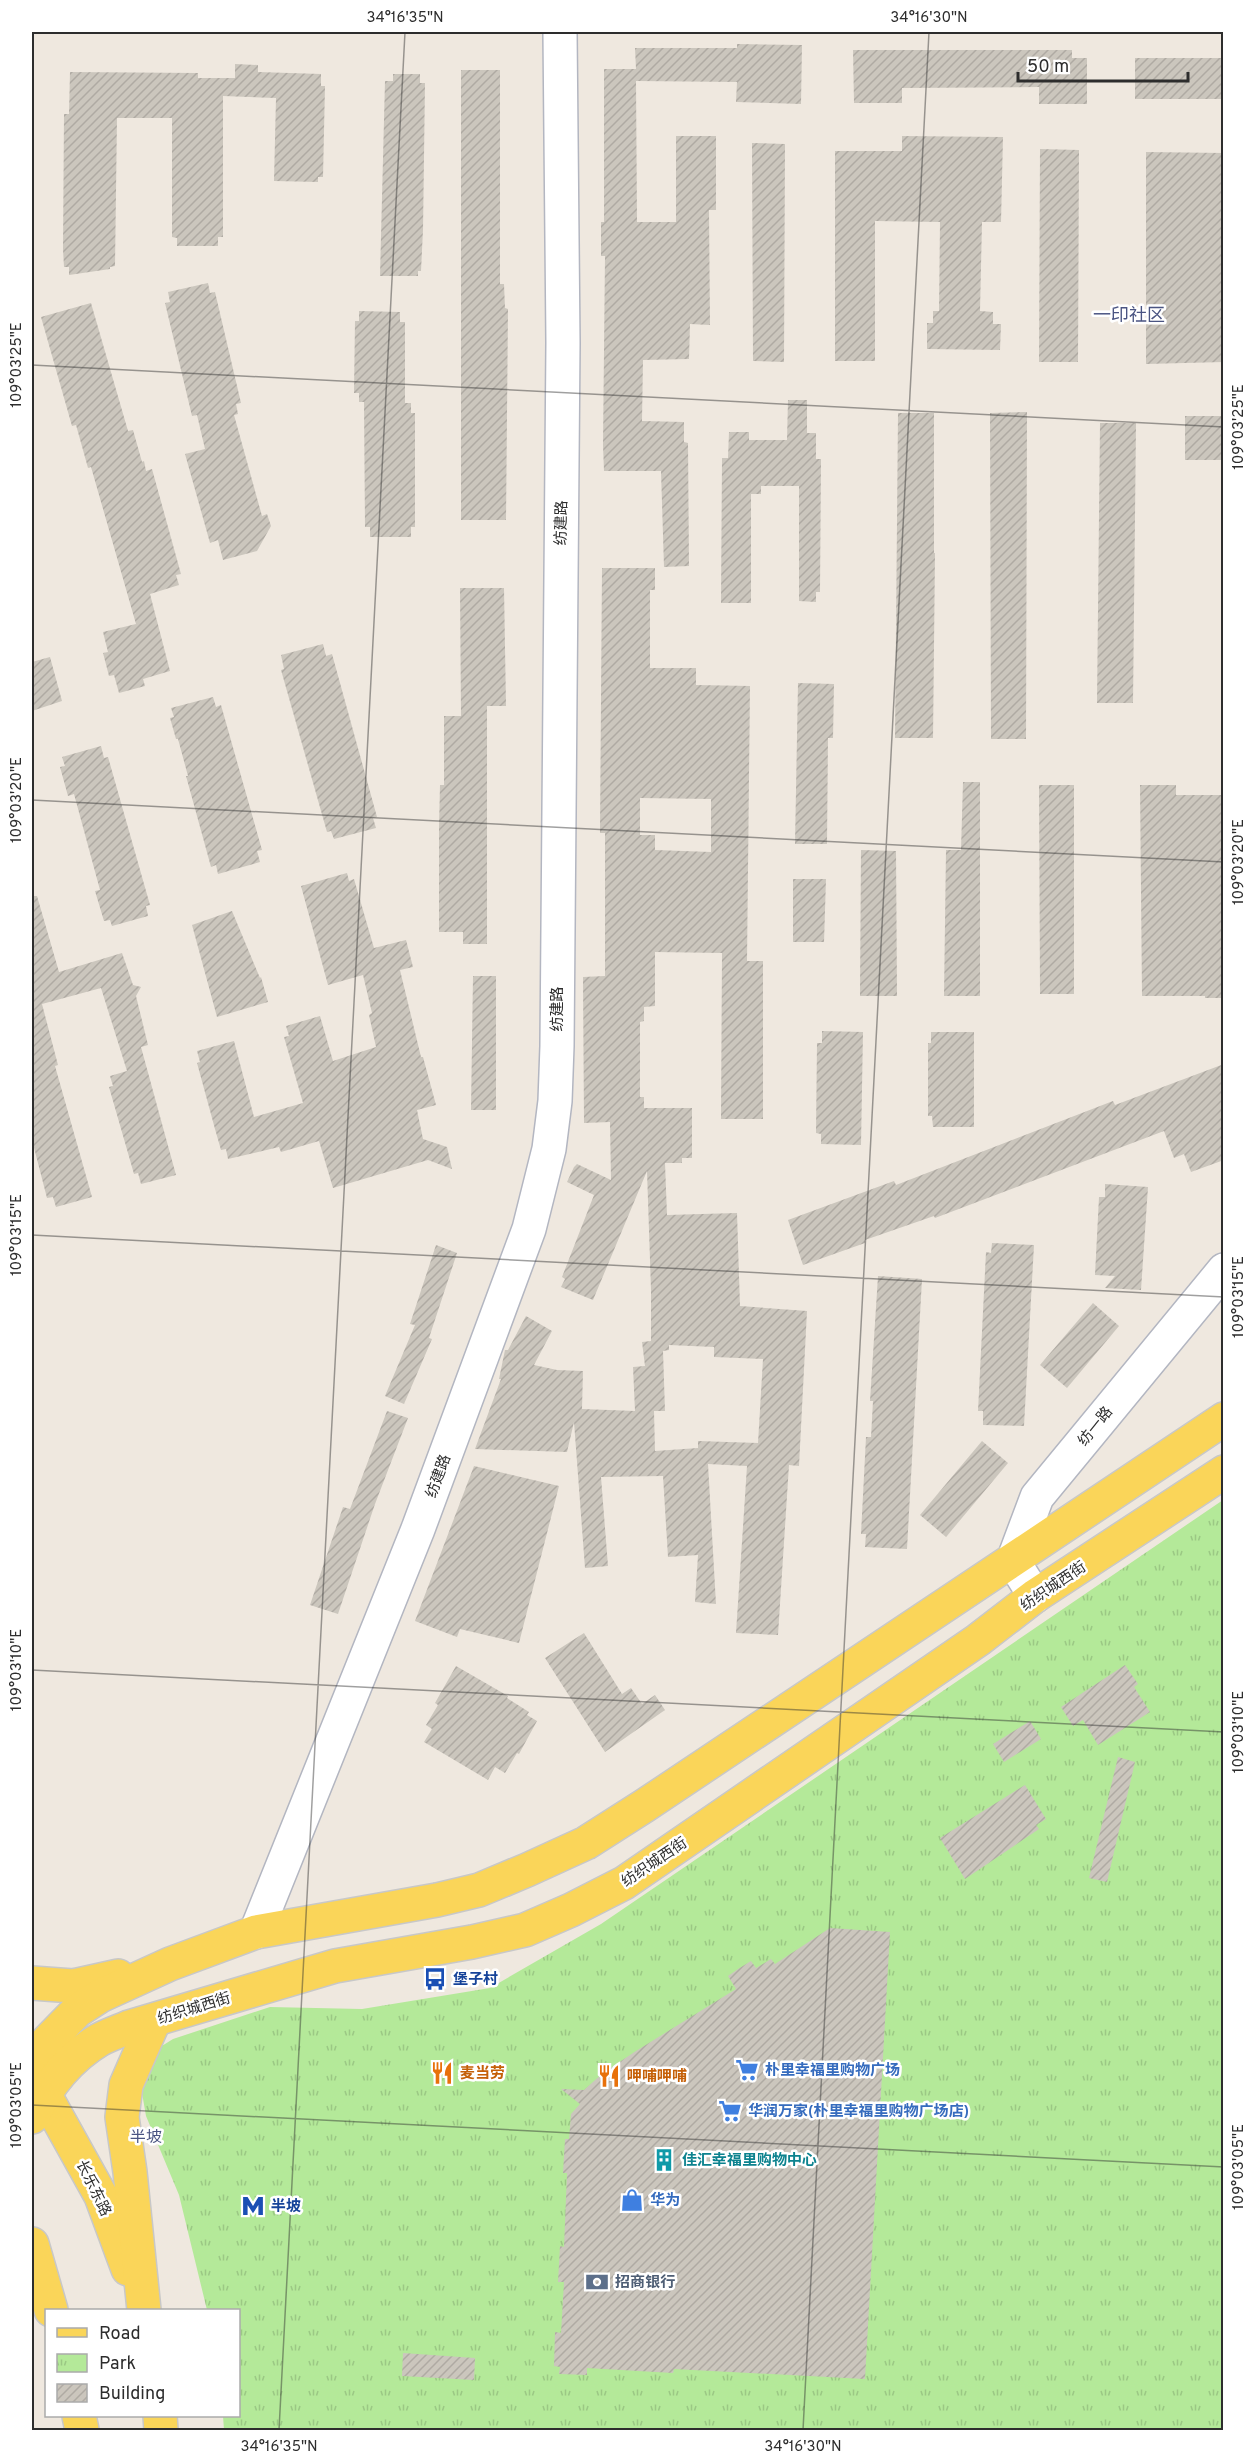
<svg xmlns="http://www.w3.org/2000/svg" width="1255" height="2462" viewBox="0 0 1255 2462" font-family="Overpass,'Noto Sans SC',sans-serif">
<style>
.park{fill:url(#park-tufts)}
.building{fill:url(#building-hatch);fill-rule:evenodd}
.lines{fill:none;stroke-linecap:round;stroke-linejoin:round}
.minor-casing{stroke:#b3b6c1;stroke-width:36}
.major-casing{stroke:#c8c8c8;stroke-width:36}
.minor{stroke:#fff;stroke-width:33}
.major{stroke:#fad559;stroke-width:33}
.ticks{fill:none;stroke:#2d2d2d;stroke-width:1.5;stroke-opacity:0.45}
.labels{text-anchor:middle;stroke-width:5;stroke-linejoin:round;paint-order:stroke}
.street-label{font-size:15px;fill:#2d2d2d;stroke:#fff}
.transit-label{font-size:15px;font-weight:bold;fill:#164399;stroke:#fff;text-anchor:start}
.shop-label{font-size:15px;font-weight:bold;fill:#366cbe;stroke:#fff;text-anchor:start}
.food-label{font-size:15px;font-weight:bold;fill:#c56008;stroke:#fff;text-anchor:start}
.culture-label{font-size:15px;font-weight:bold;fill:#0d838f;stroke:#fff;text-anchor:start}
.service-label{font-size:15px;font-weight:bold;fill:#4e5e75;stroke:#fff;text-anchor:start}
.neighbourhood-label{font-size:16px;fill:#4a5482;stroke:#fff}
.quarter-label{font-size:18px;fill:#4a5482;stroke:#fff}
.neatline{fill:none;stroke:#2d2d2d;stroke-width:2}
.ticks-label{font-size:15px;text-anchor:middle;fill:#2d2d2d}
</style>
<defs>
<pattern id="park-tufts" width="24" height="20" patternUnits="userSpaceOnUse" patternTransform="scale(1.5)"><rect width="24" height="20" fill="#b4e999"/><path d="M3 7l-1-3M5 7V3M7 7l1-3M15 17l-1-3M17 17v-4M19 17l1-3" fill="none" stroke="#9bc884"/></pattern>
<pattern id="building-hatch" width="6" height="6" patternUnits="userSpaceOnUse" patternTransform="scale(1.5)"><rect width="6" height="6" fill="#cbc6bd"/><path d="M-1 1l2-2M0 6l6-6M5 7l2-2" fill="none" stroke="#afaaa3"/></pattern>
</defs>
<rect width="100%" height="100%" fill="#efe8df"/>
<!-- park -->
<path class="park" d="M1223,1500V2430H224L223,2416H238V2310H207L179,2195L146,2116L142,2093L145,2073L157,2049L173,2039L270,2007L362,2009L490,1988L601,1924Z"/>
<!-- building -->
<g class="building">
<path d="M737,44L802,45L801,104L736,102L737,82L636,81L637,222H676V136H716V210H709L710,325L690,324L689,359L643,360L642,421L684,422V442L688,443L689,566L664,567L661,471H604L603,445L605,256H601V222H604V69H636L635,48H737Z"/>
<path d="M853,50H1072V58H1087V104H1039V87L902,88V103H854Z"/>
<rect x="1135" y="58" width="89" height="41"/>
<path d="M235,64L258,65V72L321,74V86H325L323,177H318V182L274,181L276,98L223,96V237H218V246H177V238L172,237V118H117L115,266L110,267V269L69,275V267H64L63,249L64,114H69L70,72L198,73V78H235Z"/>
<path d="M461,70H500V284H504L505,308L508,309L506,520H461Z"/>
<path d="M393,74H420V83H425L423,230L421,271H418V276H380L385,81H393Z"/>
<path d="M902,136L1003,137L1001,222H982L980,311L993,312V324H1001L1000,350L927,349V323H933V311H939L940,222L875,221V361H835V151H902Z"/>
<path d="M752,143L785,144L784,362L753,361Z"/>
<path d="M1040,149L1079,150L1078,362H1039Z"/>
<path d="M1146,152L1224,153V362L1146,364Z"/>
<path d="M208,283L210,293L215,292L241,403L236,404L238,414L234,415L262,516L267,514L271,526L257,551L223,560L218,540L210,543L185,454L205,449L197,415L192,416L165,303L170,302L168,292Z"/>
<path d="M91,303L128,431L133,430L142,462L144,461L146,471L152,469L181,574L176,575L179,585L150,594L170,671L143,679L145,686L119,693L114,675L109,676L103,653L108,652L103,632L136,624L91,467L88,468L76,425L72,426L41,317Z"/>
<path d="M359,311L400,312V322H405V403H411V413H415V527H411V537H370V527H365L364,402H359V393H354L355,321H359Z"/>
<path d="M788,400H807V433H816V459H821L820,592H816V602L799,601V486H761V494H751V603H721L722,458H728L729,432H749V440H787Z"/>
<path d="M1027,412L1026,739H991L990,413Z"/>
<path d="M898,413H934V553H935L933,738H895Z"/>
<rect x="1185" y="416" width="39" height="44"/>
<path d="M1100,423H1136L1133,703H1097Z"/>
<path d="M602,568H655V590H650V668H696V685L750,686L747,961H763V1119H721L722,953L655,952V1006L644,1007V1021L640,1022V1097H644V1108H692V1158H682V1163H665L667,1215L737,1213L740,1306L807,1311L799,1466L789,1465L778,1635L736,1633L747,1466L708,1464L716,1604L695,1602L698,1555L668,1557L663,1476L601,1477L608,1566L585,1568L574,1422L567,1452L475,1449L501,1379H499L505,1350H508L526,1316L552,1331L534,1365L557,1370L583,1371L582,1409L635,1411L633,1367L645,1366L642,1342L651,1341V1290L647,1171L593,1300L561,1287L565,1279L562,1277L594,1195L567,1182L574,1167L577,1164L611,1180L610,1122L584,1123L583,977L605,976V833H600ZM640,798L711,799V852L655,850V835H640ZM669,1345L714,1347V1357L763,1359L758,1443L698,1441V1448L655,1451L654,1411H665L663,1351L669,1350Z"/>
<path d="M460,588H504L506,706H487V944H463V932H439V828L440,785H444V716H461Z"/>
<path d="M323,644L326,656L332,654L377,817L373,818L376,828L334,839L331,831L327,832L281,670L284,669L281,655Z"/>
<path d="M50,657L62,701L32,711V662Z"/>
<path d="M798,683L834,684L833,738H828L827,844H795Z"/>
<path d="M213,697L216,707L221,705L262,850L257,851L260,862L218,874L216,865L211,867L186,776H188L178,739H176L170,718L174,717L171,708Z"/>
<path d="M101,746L104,758L108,757L150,905L146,906L148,916L112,926L110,920L104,921L95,891L100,890L74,794L68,796L60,767L65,766L62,757Z"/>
<path d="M963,782H980V996H944L946,850H961Z"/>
<path d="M1039,785H1074V994H1040Z"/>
<path d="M1140,785H1176V795H1224V998H1205V996H1142Z"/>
<path d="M861,850L896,851L897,996H860Z"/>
<path d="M347,873L349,881L354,879L374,948L406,940L413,967L400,970L421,1057H423L436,1105L417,1110L423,1139L447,1147L452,1169L428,1160L333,1188L319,1141L281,1152L279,1147L228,1159L226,1149L221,1150L215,1129L197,1063L200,1062L197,1051L234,1041L254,1117L303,1103L284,1037L289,1036L286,1026L320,1016L333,1061L376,1047L369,1015L372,1013L363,975L328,985L301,886Z"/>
<path d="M793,879H826L824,942H793Z"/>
<path d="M32,896H37L59,972L122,953L133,985L141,987L136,996L148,1045L141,1047L176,1175L141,1184L138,1173L134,1174L109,1087L113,1086L110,1076L127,1071L101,988L42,1004L58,1065L55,1066L92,1197L56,1207L53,1197L47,1198L32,1140Z"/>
<path d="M232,911L260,978L261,977L268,1002L217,1017L192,925Z"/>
<path d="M473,976H496V1110H471Z"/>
<path d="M822,1031L863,1032L861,1145L821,1144V1134L816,1133L817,1043H822Z"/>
<path d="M931,1032H974V1127H933L932,1116H928V1043H931Z"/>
<path d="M1224,1064V1160L1191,1172L1184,1154L1174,1158L1164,1131L935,1218L934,1216L865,1240V1243L803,1265L788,1220L894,1181L896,1185L1113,1101L1115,1105Z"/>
<path d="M1105,1184L1148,1187L1141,1290L1105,1288L1115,1276L1095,1275L1099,1197H1105Z"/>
<path d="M992,1243L1034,1245L1024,1426L983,1425V1411H978L986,1252L991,1253Z"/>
<path d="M436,1245L457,1253L429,1338L432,1339L404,1404L385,1396L415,1325L410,1324Z"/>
<path d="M878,1276L922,1279L907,1549L865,1547L866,1534H861L866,1437H871L873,1401H870Z"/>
<path d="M1093,1303L1119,1326L1067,1388L1040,1365Z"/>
<path d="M387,1411L408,1418L375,1504L338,1614L310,1605L343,1507L350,1509Z"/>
<path d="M982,1441L1008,1463L946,1537L920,1515Z"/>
<path d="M474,1466L559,1486L519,1643L460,1629L457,1637L415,1621Z"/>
<path d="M584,1633L622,1694L631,1688L642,1704L655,1695L665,1710L605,1752L545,1658Z"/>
<path d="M1125,1665L1138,1684L1134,1687L1150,1712L1098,1745L1083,1720L1073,1726L1061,1707Z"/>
<path d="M456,1666L508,1696L507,1698L529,1712L527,1715L537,1721L519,1754L517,1753L505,1773L495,1767L488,1780L424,1742L432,1729L426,1725L438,1705L435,1703Z"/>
<path d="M1030,1721L1041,1739L1004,1762L993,1744Z"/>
<path d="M1118,1757L1135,1762L1107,1882L1089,1878Z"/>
<path d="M1025,1785L1046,1819L1036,1825L1039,1829L965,1879L940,1838Z"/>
<path d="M830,1928L890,1932L865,2379L674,2369L673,2373L587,2368V2375L559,2374L560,2367L554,2366L555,2332L561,2333L564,2282H558L560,2246L564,2247L567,2173H563L565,2139H569L571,2114L580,2104L561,2089L584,2090L603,2073L636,2051L736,1989L728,1976L738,1969L751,1961L756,1968L771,1959L775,1964Z"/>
<path d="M403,2353L475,2358L474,2380L402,2376Z"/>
</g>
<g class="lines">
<!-- minor casing -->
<g class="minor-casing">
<g id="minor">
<path d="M1035,1596L1013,1561L1037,1497L1224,1270"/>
<path d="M256,1932L418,1529L529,1229L549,1149L555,1101L557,1046L563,343L560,32"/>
</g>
</g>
<!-- major casing -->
<g class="major-casing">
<g id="major">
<path d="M32,1983L73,1986L118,1976"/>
<path d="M32,2057L77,2011L100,1996L170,1964L256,1932L437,1900L479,1890L527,1870L586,1843L644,1806L1224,1419"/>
<path d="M36,2079L101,2196L128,2269"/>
<path d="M32,2117C47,2086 69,2058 99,2040C108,2035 120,2031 129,2027L335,1966L472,1942L525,1930L571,1910L624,1883L978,1640L1035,1596L1224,1472"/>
<path d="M32,2244L51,2310"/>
<path d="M144,2310L130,2172L122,2117L126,2085L154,2021"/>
<path d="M79,2416L82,2430"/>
<path d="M160,2416L161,2430"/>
</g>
</g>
<!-- minor -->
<use href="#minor" class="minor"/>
<!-- major -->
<use href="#major" class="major"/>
</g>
<!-- ticks -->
<path class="ticks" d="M32,365L1224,427M32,800L1224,862M32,1235L1224,1297M32,1670L1224,1732M32,2105L1224,2167M279,2430L405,32M803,2430L929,32"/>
<!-- icons -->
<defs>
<g id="bus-bare" transform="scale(1.8)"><path d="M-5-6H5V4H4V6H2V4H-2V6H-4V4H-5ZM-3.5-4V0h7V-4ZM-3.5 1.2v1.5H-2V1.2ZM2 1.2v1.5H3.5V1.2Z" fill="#1a4fb4" stroke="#fff" stroke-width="2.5" paint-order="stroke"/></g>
<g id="supermarket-bare" transform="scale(1.8)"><path d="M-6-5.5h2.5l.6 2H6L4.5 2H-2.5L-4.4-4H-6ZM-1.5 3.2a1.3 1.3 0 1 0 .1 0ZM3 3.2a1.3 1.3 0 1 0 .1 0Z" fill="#3f7fe0" stroke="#fff" stroke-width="2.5" paint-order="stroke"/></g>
<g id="restaurant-bare" transform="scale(1.8)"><path d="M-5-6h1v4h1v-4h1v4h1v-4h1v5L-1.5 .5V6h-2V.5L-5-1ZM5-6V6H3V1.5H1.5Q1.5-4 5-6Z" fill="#e8710a" stroke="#fff" stroke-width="2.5" paint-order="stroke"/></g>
<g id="building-bare" transform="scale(1.8)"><path d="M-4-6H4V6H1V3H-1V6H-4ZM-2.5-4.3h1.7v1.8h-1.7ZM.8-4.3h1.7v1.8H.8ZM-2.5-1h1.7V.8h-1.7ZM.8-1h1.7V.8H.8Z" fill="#0f9aa8" stroke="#fff" stroke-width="2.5" paint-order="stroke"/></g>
<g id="shop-bare" transform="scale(1.8)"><path d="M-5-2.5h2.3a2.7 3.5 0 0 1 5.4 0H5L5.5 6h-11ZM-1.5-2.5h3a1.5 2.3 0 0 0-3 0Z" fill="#3f7fe0" stroke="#fff" stroke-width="2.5" paint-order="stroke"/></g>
<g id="metro-bare" transform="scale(1.8)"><path d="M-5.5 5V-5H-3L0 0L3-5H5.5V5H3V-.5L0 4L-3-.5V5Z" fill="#1a4fb4" stroke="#fff" stroke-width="2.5" paint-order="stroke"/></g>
<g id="bank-bare" transform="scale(1.8)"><path d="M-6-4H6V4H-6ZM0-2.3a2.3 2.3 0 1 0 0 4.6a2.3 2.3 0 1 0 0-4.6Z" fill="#5c6f8a" stroke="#fff" stroke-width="2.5" paint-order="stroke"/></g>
</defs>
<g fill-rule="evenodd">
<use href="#bus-bare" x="435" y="1979"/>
<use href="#supermarket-bare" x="747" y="2070"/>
<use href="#restaurant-bare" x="442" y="2073"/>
<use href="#restaurant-bare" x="609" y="2076"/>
<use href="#supermarket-bare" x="730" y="2111"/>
<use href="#building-bare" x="664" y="2160"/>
<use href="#shop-bare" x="632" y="2200"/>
<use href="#metro-bare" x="253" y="2206"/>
<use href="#bank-bare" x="597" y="2282"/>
</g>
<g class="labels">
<!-- street labels -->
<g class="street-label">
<text transform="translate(561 523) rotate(-89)" y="5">纺建路</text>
<text transform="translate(557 1009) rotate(-90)" y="5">纺建路</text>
<text transform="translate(1095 1426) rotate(-51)" y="5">纺一路</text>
<text transform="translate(438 1476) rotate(-70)" y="5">纺建路</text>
<text transform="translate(1053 1586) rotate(-34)" y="5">纺织城西街</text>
<text transform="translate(654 1862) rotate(-34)" y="5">纺织城西街</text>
<text transform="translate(194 2008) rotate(-17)" y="5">纺织城西街</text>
<text transform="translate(94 2188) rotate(64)" y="5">长乐东路</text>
</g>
<!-- transit labels -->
<g class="transit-label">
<text x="453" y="1984">堡子村</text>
<text x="271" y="2211">半坡</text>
</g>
<!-- shop labels -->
<g class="shop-label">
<text x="765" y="2075">朴里幸福里购物广场</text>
<text x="748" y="2116">华润万家(朴里幸福里购物广场店)</text>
<text x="650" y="2205">华为</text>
</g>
<!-- food labels -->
<g class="food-label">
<text x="460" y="2078">麦当劳</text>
<text x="627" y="2081">呷哺呷哺</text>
</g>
<!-- culture labels -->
<g class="culture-label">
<text x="682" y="2165">佳汇·幸福里购物中心</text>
</g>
<!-- service labels -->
<g class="service-label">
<text x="615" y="2287">招商银行</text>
</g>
<!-- neighbourhood labels -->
<g class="neighbourhood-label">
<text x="146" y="2142">半坡</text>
</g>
<!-- quarter labels -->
<g class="quarter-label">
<text x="1129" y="321">一印社区</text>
</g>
</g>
<!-- border -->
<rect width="1255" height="2462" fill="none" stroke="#ffffff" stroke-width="66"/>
<!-- legend -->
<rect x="45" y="2309" width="195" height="108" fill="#ffffff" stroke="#ababab" stroke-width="1.5"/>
<rect x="57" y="2328" width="30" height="9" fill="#fad559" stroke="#ababab" stroke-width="1.5"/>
<text x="99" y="2339" font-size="18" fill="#2d2d2d">Road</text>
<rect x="57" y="2354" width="30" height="18" fill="url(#park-tufts)" stroke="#ababab" stroke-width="1.5"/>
<text x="99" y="2369" font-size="18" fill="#2d2d2d">Park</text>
<rect x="57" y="2384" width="30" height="18" fill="url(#building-hatch)" stroke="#ababab" stroke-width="1.5"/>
<text x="99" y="2399" font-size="18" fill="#2d2d2d">Building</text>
<!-- scale -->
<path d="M1018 72v9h170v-9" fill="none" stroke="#2d2d2d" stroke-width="3"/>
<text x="1027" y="72" font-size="18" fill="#2d2d2d" stroke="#ffffff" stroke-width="4.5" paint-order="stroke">50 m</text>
<rect x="33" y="33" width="1189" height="2396" class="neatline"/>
<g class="ticks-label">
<text x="405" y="22">34°16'35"N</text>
<text x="929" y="22">34°16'30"N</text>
<text transform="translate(16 365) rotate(-90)" y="5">109°03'25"E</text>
<text transform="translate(1238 427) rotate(-90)" y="5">109°03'25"E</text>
<text transform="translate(16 800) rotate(-90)" y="5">109°03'20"E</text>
<text transform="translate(1238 862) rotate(-90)" y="5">109°03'20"E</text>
<text transform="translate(16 1235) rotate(-90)" y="5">109°03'15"E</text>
<text transform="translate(1238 1297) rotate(-90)" y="5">109°03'15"E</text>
<text transform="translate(16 1670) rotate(-90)" y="5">109°03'10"E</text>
<text transform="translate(1238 1732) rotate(-90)" y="5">109°03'10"E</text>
<text transform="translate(16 2105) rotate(-90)" y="5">109°03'05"E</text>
<text transform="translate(1238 2167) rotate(-90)" y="5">109°03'05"E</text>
<text x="279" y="2451">34°16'35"N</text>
<text x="803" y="2451">34°16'30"N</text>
</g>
</svg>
